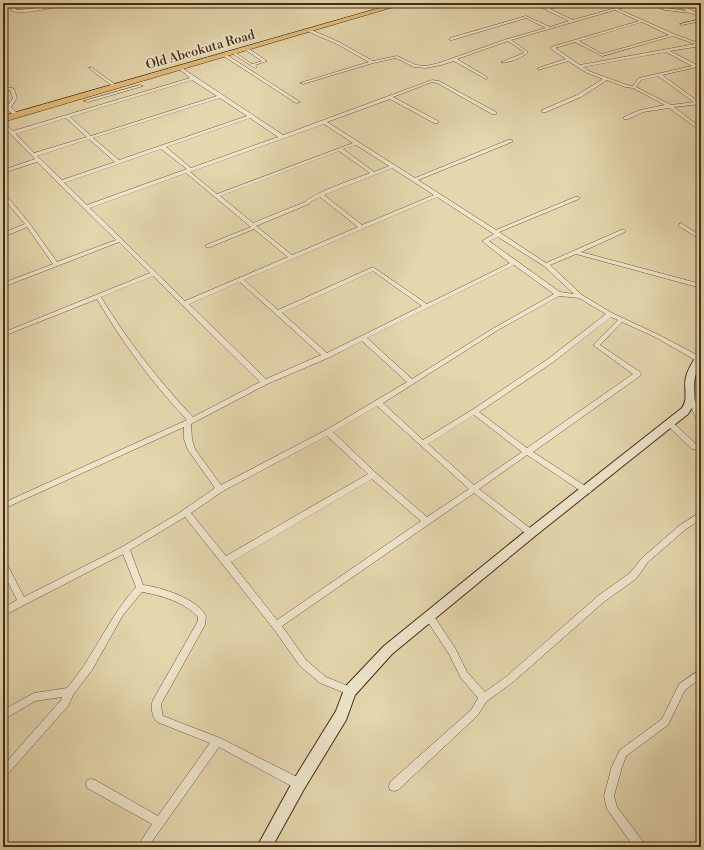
<svg xmlns="http://www.w3.org/2000/svg" width="704" height="850" viewBox="0 0 704 850" font-family="'Libre Bodoni',serif">
<style>
.lines{fill:none;stroke-linecap:round;stroke-linejoin:round}
.street-casing{stroke:#6e563a;stroke-width:1}
.secondary-casing{stroke:#462c14;stroke-width:2}
.highway-casing{stroke:#462c14;stroke-width:1}
.street{fill:#ede4ca;fill-rule:evenodd}
.secondary{fill:#ede4ca;fill-rule:evenodd}
.highway{fill:#e2bb76;fill-rule:evenodd}
.labels{text-anchor:middle;stroke-width:3.5;stroke-linejoin:round;paint-order:stroke}
.far-street-label{font-size:13px;fill:#462c14;stroke:#ede4ca}
</style>
<rect width="100%" height="100%" fill="#e4d6ad"/>
<filter id="stains"><feTurbulence type="fractalNoise" baseFrequency=".005" numOctaves="4"/><feColorMatrix values="0 0 0 0 .2 0 0 0 0 .09 0 0 0 0 .02 0 0 0 .5 -.17"/></filter>
<radialGradient id="worn" r=".72"><stop offset=".6" stop-color="#630" stop-opacity="0"/><stop offset="1" stop-color="#630" stop-opacity=".3"/></radialGradient>
<g class="lines">
<!-- street casing -->
<g class="street-casing">
<g id="street">
<path d="M10,3H14L16,10L29,9L67,3H107C97,8 84,5 73,5C57,5 25,16 12,11Z"/>
<path d="M532,3H537L547,8L562,3H568L550,9L573,20L633,3H639L618,9L674,34L701,44V46L670,51L697,65V67L662,75L699,102H701V104L674,107L701,128V131L669,108L643,112L628,119H624V117L640,110L665,105L633,88L625,87L607,80L581,97L546,112H542V110L577,95L603,79L587,73L568,61L538,70V68L566,59L551,49V47L639,21L615,10L511,40L528,52C524,57 507,64 501,62L522,54L524,52L508,41L457,59L487,77V79H486L454,61L441,65L426,68L414,67L396,58L373,63L303,84L300,83L369,62L337,44L307,31V29H309L339,42L373,61L397,56L416,65L426,66L439,63L507,39L546,28L526,18L452,40H450V38L526,16L550,27L569,21ZM642,22L669,35L602,54L579,41ZM673,36L695,44L580,65L555,48L575,42L602,56ZM666,52L692,66L639,78L633,86L627,85L589,71L583,67ZM658,76L694,102L671,105L636,87L641,80Z"/>
<path d="M651,3H656L667,8L687,11L678,7L673,3H678L681,5L701,3V4L684,6L701,15V17L691,13L665,10Z"/>
<path d="M701,19V21L682,25L680,24Z"/>
<path d="M244,47H246L267,61L255,65L257,67L255,68L230,52L233,51L252,64L262,61L244,49Z"/>
<path d="M222,53H224L300,102L296,103L222,55Z"/>
<path d="M179,66L283,135L432,80L439,81L496,112V114H492L437,83L432,82L393,97L438,121V123H434L390,99L327,122L415,178L508,140H512V142L418,180L496,230L575,197H579V199L499,232L546,263L621,230H625V232L581,252L701,284V288L576,254L550,265L582,295L612,313L659,335L701,357V361H697L655,337L622,322L600,345L640,372L641,374L640,376L533,452L590,489L591,491L590,493H584L527,455L479,489L534,531L535,533L534,535L531,536L528,535L474,493L282,626L306,660L326,677L353,688L355,691L353,694L350,695L320,683L300,666L273,628L185,517L130,550L143,585C161,587 198,599 206,616L205,625L161,704L162,713L163,716L220,738L303,780L304,784L303,788L299,789L295,788L219,747L148,847H137L152,824L87,788L86,784L87,780L91,779L95,780L158,816L210,743L157,722C152,716 150,707 153,700L198,621V617C185,602 160,595 142,592L123,615L92,670L73,695L68,706L6,776L3,778V766L61,700L62,697L35,701L3,720V710L34,693L67,688C94,657 108,618 136,587L123,554L3,616V608L17,600L3,572V561L6,562L24,597L122,547L179,513L215,488L188,450L184,439V427L3,509V503L187,420C152,383 122,342 97,299L11,333L9,334L6,332L7,331L150,273L119,242L3,287V283L53,264L27,227L3,237V233L25,224L3,198V193L5,194L30,224L57,262L116,240L37,162L3,173V170L35,159L3,126V122L13,131L190,78L178,68L177,67ZM192,80L217,96L91,136L70,117ZM220,98L247,116L119,160L93,138ZM66,118L87,137L34,153L16,134ZM250,118L278,137L191,168L166,147ZM324,124L353,143L217,194L190,172ZM89,139L115,162L62,180L37,156ZM356,145L389,166L374,172L343,149ZM161,149L187,169L87,205L64,183ZM339,151L370,173C355,179 315,192 305,202L253,223L220,196ZM392,168L434,195L362,225L324,195ZM186,173L251,227L206,245V247H210L254,229L288,257L185,301L90,208ZM320,197L358,227L292,255L256,226L309,204L312,201ZM437,197L494,234L482,241L510,263L427,304L373,267L278,310L244,280ZM498,237L544,266L574,294L560,292L489,241ZM514,265L554,294L494,328L412,379L367,338ZM373,271L422,306L327,353L282,313ZM153,276L260,382L193,417C158,380 127,340 101,297ZM240,282L321,355L266,379L189,304ZM559,296L579,298L606,314L548,359L472,410L423,440L383,403L498,330ZM611,317L618,320L593,345L633,374L527,448L479,412L552,363ZM362,341L407,382L326,430L221,485L195,449L192,439L191,424L267,384L328,358ZM377,406L469,489L427,517L376,473L333,432ZM474,415L522,452L474,485L428,444ZM327,436L368,474L226,556L191,513L223,491ZM372,479L421,521L277,620L231,562Z"/>
<path d="M91,67L116,85V87H114L90,69L89,68Z"/>
<path d="M140,85L143,86L88,102L84,101Z"/>
<path d="M3,88H12L14,89L17,98L11,107L18,114V116H14L3,104V102L9,104L13,98L10,90H3Z"/>
<path d="M681,223L701,236V240L679,226V224Z"/>
<path d="M689,396H693L694,398L701,415V427L698,424L688,398Z"/>
<path d="M670,421L672,422L697,445H701V451L692,449L668,426L667,424L668,422Z"/>
<path d="M701,512V519L686,529L648,562L636,579L605,601L513,682L487,701L477,716L398,790L394,791L390,790L389,786L390,782L471,710L478,698L461,678L449,654L426,619L425,616L426,613L429,612L432,613L455,648L467,672L485,692L507,676L599,595L630,573L642,558L680,525Z"/>
<path d="M701,669V678L685,690L668,725L626,756L622,767L614,796L617,807L644,843L645,847H634L607,809L604,796L612,766L620,750L662,719L679,684Z"/>
</g>
</g>
<!-- secondary casing -->
<g class="secondary-casing">
<path id="secondary" d="M701,353C701,364 698,367 695,377C692,392 699,399 688,414L535,536L392,654L355,695L346,720L304,789L272,847H257L294,779L336,711L345,687L384,646L527,530L682,408C689,398 683,388 686,377C688,369 693,361 698,354Z"/>
</g>
<!-- highway casing -->
<g class="highway-casing">
<path id="highway" d="M397,3H407L3,122V116Z"/>
</g>
<!-- street -->
<use href="#street" class="street"/>
<!-- secondary -->
<use href="#secondary" class="secondary"/>
<!-- highway -->
<use href="#highway" class="highway"/>
</g>
<g class="labels">
<!-- far-street labels -->
<g class="far-street-label">
<text transform="translate(200 49) rotate(-16)" y="5">Old Abeokuta Road</text>
</g>
</g>
<!-- margin -->
<rect width="704" height="850" fill="none" stroke="#e4d6ad" stroke-width="16"/>
<rect x="4" y="4" width="696" height="842" fill="none" stroke="#462c14" stroke-width="2"/>
<rect x="8" y="8" width="688" height="834" fill="none" stroke="#462c14"/>
<rect width="100%" height="100%" filter="url(#stains)"/>
<rect width="100%" height="100%" fill="url(#worn)"/>
</svg>
